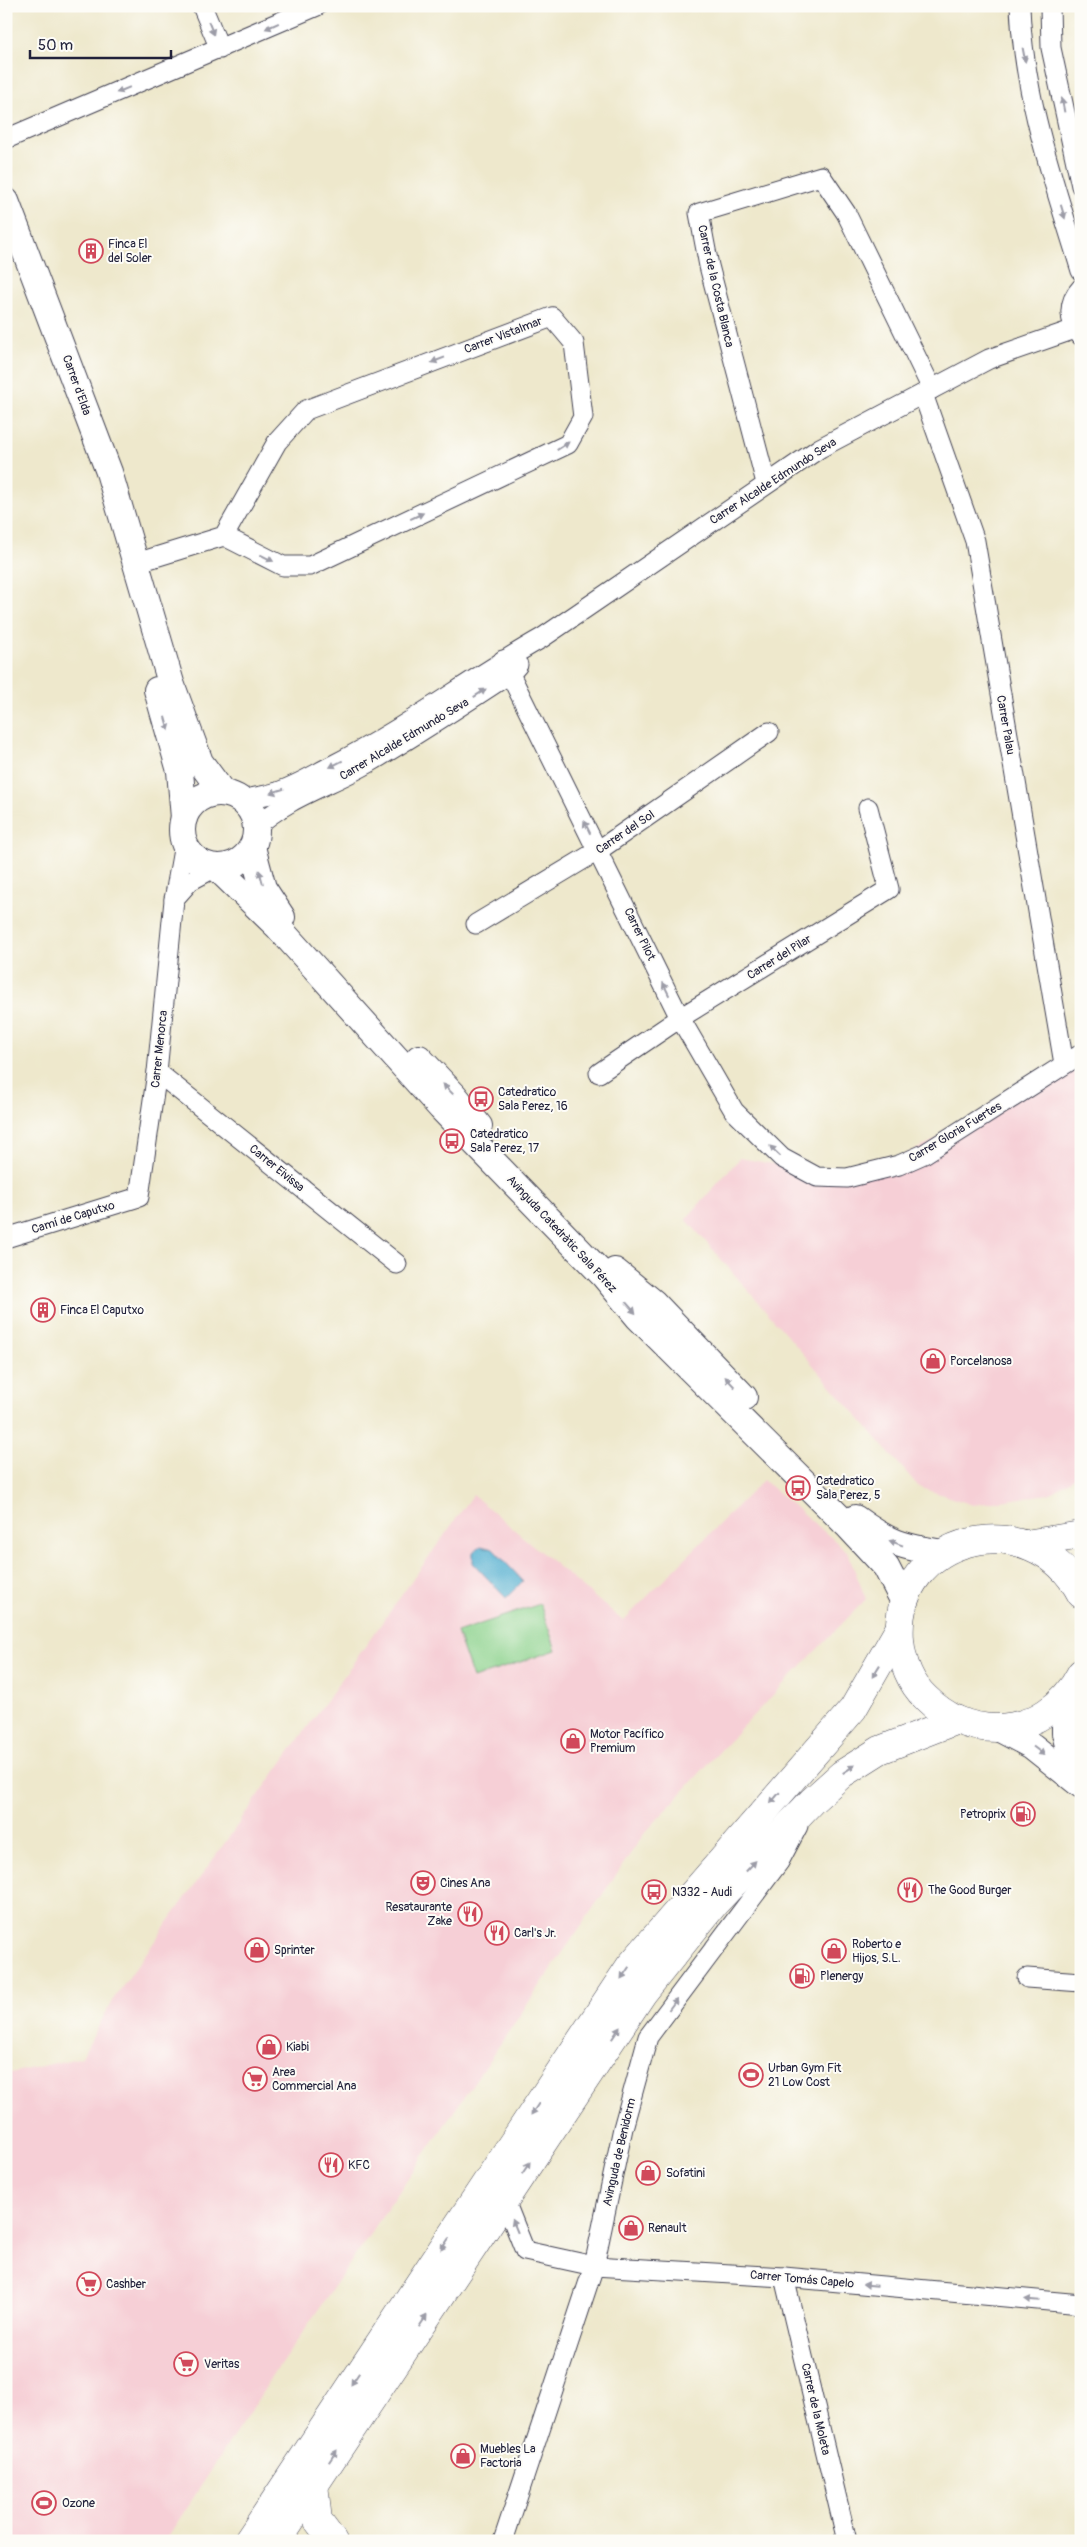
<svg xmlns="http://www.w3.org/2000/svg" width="1087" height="2547" viewBox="0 0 1087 2547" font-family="Pangolin,sans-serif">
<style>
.built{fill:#f6cfd6}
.green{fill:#8ad18b;stroke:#567a63}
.water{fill:#51aed0;stroke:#3a6886}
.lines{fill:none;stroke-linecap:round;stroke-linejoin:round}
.street-casing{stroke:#414051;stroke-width:21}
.secondary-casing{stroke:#414051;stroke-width:28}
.primary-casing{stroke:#414051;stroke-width:29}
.street{stroke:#fff;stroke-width:19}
.secondary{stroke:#fff;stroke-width:26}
.primary{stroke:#fff;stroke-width:28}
.oneway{fill:#9c9ca7}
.labels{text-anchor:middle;stroke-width:4;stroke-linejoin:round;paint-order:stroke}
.poi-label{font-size:12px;fill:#22223b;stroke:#fdfcf7;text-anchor:start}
.street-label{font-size:12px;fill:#22223b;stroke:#fdfcf7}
</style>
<rect width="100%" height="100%" fill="#fdfcf7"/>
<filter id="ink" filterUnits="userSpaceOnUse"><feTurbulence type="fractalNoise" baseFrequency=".02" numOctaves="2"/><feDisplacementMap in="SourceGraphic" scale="10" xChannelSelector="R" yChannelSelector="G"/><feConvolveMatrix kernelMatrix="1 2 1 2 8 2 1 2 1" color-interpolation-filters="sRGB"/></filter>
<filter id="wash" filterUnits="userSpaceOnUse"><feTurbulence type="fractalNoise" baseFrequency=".0096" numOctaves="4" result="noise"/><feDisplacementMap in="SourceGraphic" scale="20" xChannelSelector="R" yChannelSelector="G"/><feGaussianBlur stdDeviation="1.12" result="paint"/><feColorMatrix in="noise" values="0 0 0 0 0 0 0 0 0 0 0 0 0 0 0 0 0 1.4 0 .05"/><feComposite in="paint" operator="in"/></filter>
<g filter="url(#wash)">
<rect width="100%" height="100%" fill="#eee8cc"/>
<!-- built -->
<g class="built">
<path d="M1081,1066V1474L1049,1494L973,1505L919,1487L686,1219L740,1158L858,1179Z"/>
<path d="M763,1480L847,1551L866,1599L742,1727L644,1834L281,2364L165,2541H6V2074L82,2057L112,2001L473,1495L623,1621Z"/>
</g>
<!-- green -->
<path class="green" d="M540,1604L556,1650L473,1678L457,1632Z"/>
<!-- water -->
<path class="water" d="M481,1546L493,1549L523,1581L506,1598L473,1563V1552Z"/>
</g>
<g filter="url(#ink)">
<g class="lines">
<!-- street casing -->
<g class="street-casing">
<g id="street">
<path d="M202,6L220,49"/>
<path d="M1020,6C1023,97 1055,185 1081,271"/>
<path d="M1050,6L1051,48L1081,186"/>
<path d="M6,139L317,6"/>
<path d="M1081,288C1067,303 1068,321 1081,336"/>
<path d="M923,394L975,541L1064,1064"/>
<path d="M766,483L709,266L699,213L821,176L846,213L932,389"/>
<path d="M136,563L224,536L277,442L306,410L552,317L574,343L583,417L568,444L310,566H283L224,536"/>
<path d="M503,660L680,1018L734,1111L782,1158L817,1177L847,1178L899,1165L924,1154L1081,1054"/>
<path d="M240,800C252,797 266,796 277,792C296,786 315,774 333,765C406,728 471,678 542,638L820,448L989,359L1075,329"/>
<path d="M256,827C288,797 331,785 369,763C417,735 464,704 511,673L518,665"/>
<path d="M174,899L190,881L216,867"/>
<path d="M476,924L599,850L769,732"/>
<path d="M157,1072L397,1264"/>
<path d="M599,1073L680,1018L889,889L868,808"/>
<path d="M6,1238L139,1197L157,1072L174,900L184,844"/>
<path d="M1027,1978L1081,1982"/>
<path d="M505,2201L525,2251L594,2266L784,2277L1081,2304"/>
<path d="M784,2277L847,2541"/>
<path d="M503,2541L594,2266L623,2128L648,2037L779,1862L798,1826"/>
</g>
</g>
<!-- secondary casing -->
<g class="secondary-casing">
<g id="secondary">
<path d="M6,201L109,472L171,683L200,762L223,793"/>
<path d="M157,690L180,771L184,818"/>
<circle cx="219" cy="830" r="37"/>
<path d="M252,847L263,888L282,917"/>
<path d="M216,867L278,927L441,1108L604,1276L638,1317L847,1525L886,1567L904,1602"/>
<path d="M419,1058L454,1095L479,1126"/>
<path d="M615,1271L653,1302L744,1397"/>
<path d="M855,1518C889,1543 902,1547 943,1553"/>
<path d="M1065,1698V1733L1076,1779"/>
<path d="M998,1728L1032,1746L1081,1785"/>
</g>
</g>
<!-- primary casing -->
<g class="primary-casing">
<g id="primary">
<path d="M1026,1544L1081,1535"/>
<path d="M1081,1594C1032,1500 892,1535 900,1640C902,1661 910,1683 926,1698C945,1717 969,1728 996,1728C1033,1728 1065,1705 1081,1673"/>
<path d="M314,2484L318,2521L333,2541"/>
<path d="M248,2541L630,1966L853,1709L899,1629"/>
<path d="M277,2541L643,1993L715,1903L812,1801L842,1774L880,1750L957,1720"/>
</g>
</g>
<!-- street -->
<use href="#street" class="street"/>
<!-- secondary -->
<use href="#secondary" class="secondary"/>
<!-- primary -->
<use href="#primary" class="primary"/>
</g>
<!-- one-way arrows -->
<defs><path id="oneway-solid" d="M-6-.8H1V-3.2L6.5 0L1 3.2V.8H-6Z" transform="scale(1.25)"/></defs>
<g class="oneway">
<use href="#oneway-solid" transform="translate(272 26) rotate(156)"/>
<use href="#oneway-solid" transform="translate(211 28) rotate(68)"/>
<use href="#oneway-solid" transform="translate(1024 55) rotate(79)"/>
<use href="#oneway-solid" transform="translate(123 90) rotate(157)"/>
<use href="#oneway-solid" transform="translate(1063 105) rotate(-101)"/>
<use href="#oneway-solid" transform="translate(1063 212) rotate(73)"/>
<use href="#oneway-solid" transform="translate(438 360) rotate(159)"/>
<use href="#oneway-solid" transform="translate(563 446) rotate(-33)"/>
<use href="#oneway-solid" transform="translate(417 516) rotate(-25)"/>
<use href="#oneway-solid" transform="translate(267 558) rotate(27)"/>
<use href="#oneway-solid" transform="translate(480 693) rotate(-33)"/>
<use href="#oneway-solid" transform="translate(167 724) rotate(74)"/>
<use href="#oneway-solid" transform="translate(336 764) rotate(153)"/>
<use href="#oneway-solid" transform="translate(277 791) rotate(162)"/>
<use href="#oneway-solid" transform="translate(587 827) rotate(-116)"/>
<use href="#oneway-solid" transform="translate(261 877) rotate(-105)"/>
<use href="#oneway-solid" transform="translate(666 989) rotate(-116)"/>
<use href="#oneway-solid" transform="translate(448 1089) rotate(-134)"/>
<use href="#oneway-solid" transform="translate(775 1151) rotate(-136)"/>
<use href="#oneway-solid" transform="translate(631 1308) rotate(49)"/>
<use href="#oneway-solid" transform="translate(730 1382) rotate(-133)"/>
<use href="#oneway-solid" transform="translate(896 1543) rotate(-160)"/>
<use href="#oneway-solid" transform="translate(876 1671) rotate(122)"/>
<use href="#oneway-solid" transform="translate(1039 1751) rotate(37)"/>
<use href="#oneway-solid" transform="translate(849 1769) rotate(-33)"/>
<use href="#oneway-solid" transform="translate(775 1798) rotate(130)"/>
<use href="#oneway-solid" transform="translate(751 1866) rotate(-47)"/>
<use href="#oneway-solid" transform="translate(625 1973) rotate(124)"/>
<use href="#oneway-solid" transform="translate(673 2004) rotate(-53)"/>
<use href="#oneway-solid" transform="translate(616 2033) rotate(-56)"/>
<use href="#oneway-solid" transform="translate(535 2109) rotate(124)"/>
<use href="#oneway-solid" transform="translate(526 2168) rotate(-56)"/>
<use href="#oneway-solid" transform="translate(515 2226) rotate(-112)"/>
<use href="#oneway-solid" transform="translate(445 2244) rotate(124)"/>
<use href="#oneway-solid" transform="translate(870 2285) rotate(-175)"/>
<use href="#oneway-solid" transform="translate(1032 2300) rotate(-175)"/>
<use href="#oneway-solid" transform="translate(423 2321) rotate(-56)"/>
<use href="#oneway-solid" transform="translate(355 2379) rotate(124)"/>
<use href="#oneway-solid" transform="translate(333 2456) rotate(-56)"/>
</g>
</g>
<!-- icons -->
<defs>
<g id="building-ring" transform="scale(1.25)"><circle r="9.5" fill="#fdfcf7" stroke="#d1495b" stroke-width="1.5"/><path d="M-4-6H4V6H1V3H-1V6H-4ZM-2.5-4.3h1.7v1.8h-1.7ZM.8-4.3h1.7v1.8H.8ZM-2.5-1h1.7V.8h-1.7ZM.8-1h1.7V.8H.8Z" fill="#d1495b"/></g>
<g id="bus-ring" transform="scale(1.25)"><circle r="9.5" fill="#fdfcf7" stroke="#d1495b" stroke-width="1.5"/><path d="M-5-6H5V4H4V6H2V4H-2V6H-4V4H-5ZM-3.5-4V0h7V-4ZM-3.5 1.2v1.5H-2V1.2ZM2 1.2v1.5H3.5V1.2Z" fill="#d1495b"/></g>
<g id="shop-ring" transform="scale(1.25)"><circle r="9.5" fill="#fdfcf7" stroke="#d1495b" stroke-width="1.5"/><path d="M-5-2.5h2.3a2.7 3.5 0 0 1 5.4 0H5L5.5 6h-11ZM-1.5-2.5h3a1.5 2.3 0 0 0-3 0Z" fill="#d1495b"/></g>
<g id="fuel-ring" transform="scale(1.25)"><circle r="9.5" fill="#fdfcf7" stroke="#d1495b" stroke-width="1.5"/><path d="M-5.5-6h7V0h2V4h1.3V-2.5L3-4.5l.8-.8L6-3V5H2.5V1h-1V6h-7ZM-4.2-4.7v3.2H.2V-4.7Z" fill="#d1495b"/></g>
<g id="theatre-ring" transform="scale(1.25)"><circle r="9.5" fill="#fdfcf7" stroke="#d1495b" stroke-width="1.5"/><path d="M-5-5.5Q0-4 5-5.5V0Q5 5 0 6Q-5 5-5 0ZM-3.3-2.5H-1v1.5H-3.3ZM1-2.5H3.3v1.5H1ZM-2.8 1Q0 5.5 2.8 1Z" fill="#d1495b"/></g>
<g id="restaurant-ring" transform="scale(1.25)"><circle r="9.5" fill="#fdfcf7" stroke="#d1495b" stroke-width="1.5"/><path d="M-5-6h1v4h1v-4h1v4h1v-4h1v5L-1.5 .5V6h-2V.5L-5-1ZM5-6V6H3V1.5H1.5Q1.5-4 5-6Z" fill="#d1495b"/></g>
<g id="stadium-ring" transform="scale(1.25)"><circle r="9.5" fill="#fdfcf7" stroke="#d1495b" stroke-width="1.5"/><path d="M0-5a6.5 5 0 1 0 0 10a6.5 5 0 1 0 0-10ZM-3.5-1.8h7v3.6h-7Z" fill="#d1495b"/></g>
<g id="supermarket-ring" transform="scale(1.25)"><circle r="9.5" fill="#fdfcf7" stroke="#d1495b" stroke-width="1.5"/><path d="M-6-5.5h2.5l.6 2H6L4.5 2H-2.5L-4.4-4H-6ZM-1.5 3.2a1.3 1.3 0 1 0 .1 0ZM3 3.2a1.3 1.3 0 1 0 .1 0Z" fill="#d1495b"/></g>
</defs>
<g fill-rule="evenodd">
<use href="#building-ring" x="91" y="251"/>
<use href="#bus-ring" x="481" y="1099"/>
<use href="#bus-ring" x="452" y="1141"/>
<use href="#building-ring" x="43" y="1310"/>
<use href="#shop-ring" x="933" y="1361"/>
<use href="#bus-ring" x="798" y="1488"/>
<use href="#shop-ring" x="573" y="1741"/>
<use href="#fuel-ring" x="1023" y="1814"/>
<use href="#theatre-ring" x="423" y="1883"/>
<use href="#restaurant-ring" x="910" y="1890"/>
<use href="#bus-ring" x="654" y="1892"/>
<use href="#restaurant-ring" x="470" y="1914"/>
<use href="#restaurant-ring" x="497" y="1933"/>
<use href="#shop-ring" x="257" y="1950"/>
<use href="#shop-ring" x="834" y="1951"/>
<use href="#fuel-ring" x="802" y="1976"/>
<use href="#shop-ring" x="269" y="2047"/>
<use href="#stadium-ring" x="751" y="2075"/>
<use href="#supermarket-ring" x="255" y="2079"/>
<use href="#restaurant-ring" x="331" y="2165"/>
<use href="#shop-ring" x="648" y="2173"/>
<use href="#shop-ring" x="631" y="2228"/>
<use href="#supermarket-ring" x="89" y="2284"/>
<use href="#supermarket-ring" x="186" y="2364"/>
<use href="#shop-ring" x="463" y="2456"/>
<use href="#stadium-ring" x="44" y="2503"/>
</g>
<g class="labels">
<!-- poi labels -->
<g class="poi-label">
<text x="108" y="248">Finca El<tspan x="108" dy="14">del Soler</tspan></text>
<text x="498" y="1096">Catedratico<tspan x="498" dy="14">Sala Perez, 16</tspan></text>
<text x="470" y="1138">Catedratico<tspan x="470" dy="14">Sala Perez, 17</tspan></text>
<text x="60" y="1314">Finca El Caputxo</text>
<text x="950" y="1365">Porcelanosa</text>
<text x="816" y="1485">Catedratico<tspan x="816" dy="14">Sala Perez, 5</tspan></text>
<text x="590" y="1738">Motor Pacífico<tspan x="590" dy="14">Premium</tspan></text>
<text x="1006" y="1818" text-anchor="end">Petroprix</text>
<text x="440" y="1887">Cines Ana</text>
<text x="928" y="1894">The Good Burger</text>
<text x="672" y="1896">N332 - Audi</text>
<text x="452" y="1911" text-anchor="end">Resataurante<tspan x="452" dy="14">Zake</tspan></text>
<text x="514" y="1937">Carl's Jr.</text>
<text x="852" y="1948">Roberto e<tspan x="852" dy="14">Hijos, S.L.</tspan></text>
<text x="274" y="1954">Sprinter</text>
<text x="820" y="1980">Plenergy</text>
<text x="286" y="2051">Kiabi</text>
<text x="768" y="2072">Urban Gym Fit<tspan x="768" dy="14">21 Low Cost</tspan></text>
<text x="272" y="2076">Area<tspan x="272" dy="14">Commercial Ana</tspan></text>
<text x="348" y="2169">KFC</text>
<text x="666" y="2177">Sofatini</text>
<text x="648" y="2232">Renault</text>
<text x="106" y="2288">Cashber</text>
<text x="204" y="2368">Veritas</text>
<text x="480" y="2453">Muebles La<tspan x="480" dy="14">Factoria</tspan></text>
<text x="62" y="2507">Ozone</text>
</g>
<!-- street labels -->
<g class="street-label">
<text transform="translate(716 286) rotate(77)" y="4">Carrer de la Costa Blanca</text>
<text transform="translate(503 335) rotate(-21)" y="4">Carrer Vistalmar</text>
<text transform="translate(77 385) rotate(70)" y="4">Carrer d'Elda</text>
<text transform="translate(773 481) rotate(-33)" y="4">Carrer Alcalde Edmundo Seva</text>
<text transform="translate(1006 725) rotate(80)" y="4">Carrer Palau</text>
<text transform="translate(404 739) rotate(-31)" y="4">Carrer Alcalde Edmundo Seva</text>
<text transform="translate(625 832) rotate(-34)" y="4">Carrer del Sol</text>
<text transform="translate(640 934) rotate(64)" y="4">Carrer Pilot</text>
<text transform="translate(779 957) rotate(-32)" y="4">Carrer del Pilar</text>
<text transform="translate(159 1049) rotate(-84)" y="4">Carrer Menorca</text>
<text transform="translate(955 1132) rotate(-31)" y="4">Carrer Gloria Fuertes</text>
<text transform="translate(277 1168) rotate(39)" y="4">Carrer Eivissa</text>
<text transform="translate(73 1217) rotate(-17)" y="4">Camí de Caputxo</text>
<text transform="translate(562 1234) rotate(47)" y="4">Avinguda Catedràtic Sala Pérez</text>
<text transform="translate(619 2152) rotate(-77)" y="4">Avinguda de Benidorm</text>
<text transform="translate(802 2279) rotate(5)" y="4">Carrer Tomás Capelo</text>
<text transform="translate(816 2409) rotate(77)" y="4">Carrer de la Moleta</text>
</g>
</g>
<!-- margin -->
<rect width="1087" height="2547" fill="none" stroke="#fdfcf7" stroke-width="25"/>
<!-- scale -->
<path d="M30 50v8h141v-8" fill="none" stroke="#22223b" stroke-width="2.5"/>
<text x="38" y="50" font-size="15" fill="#22223b" stroke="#fdfcf7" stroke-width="4" paint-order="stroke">50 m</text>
</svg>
